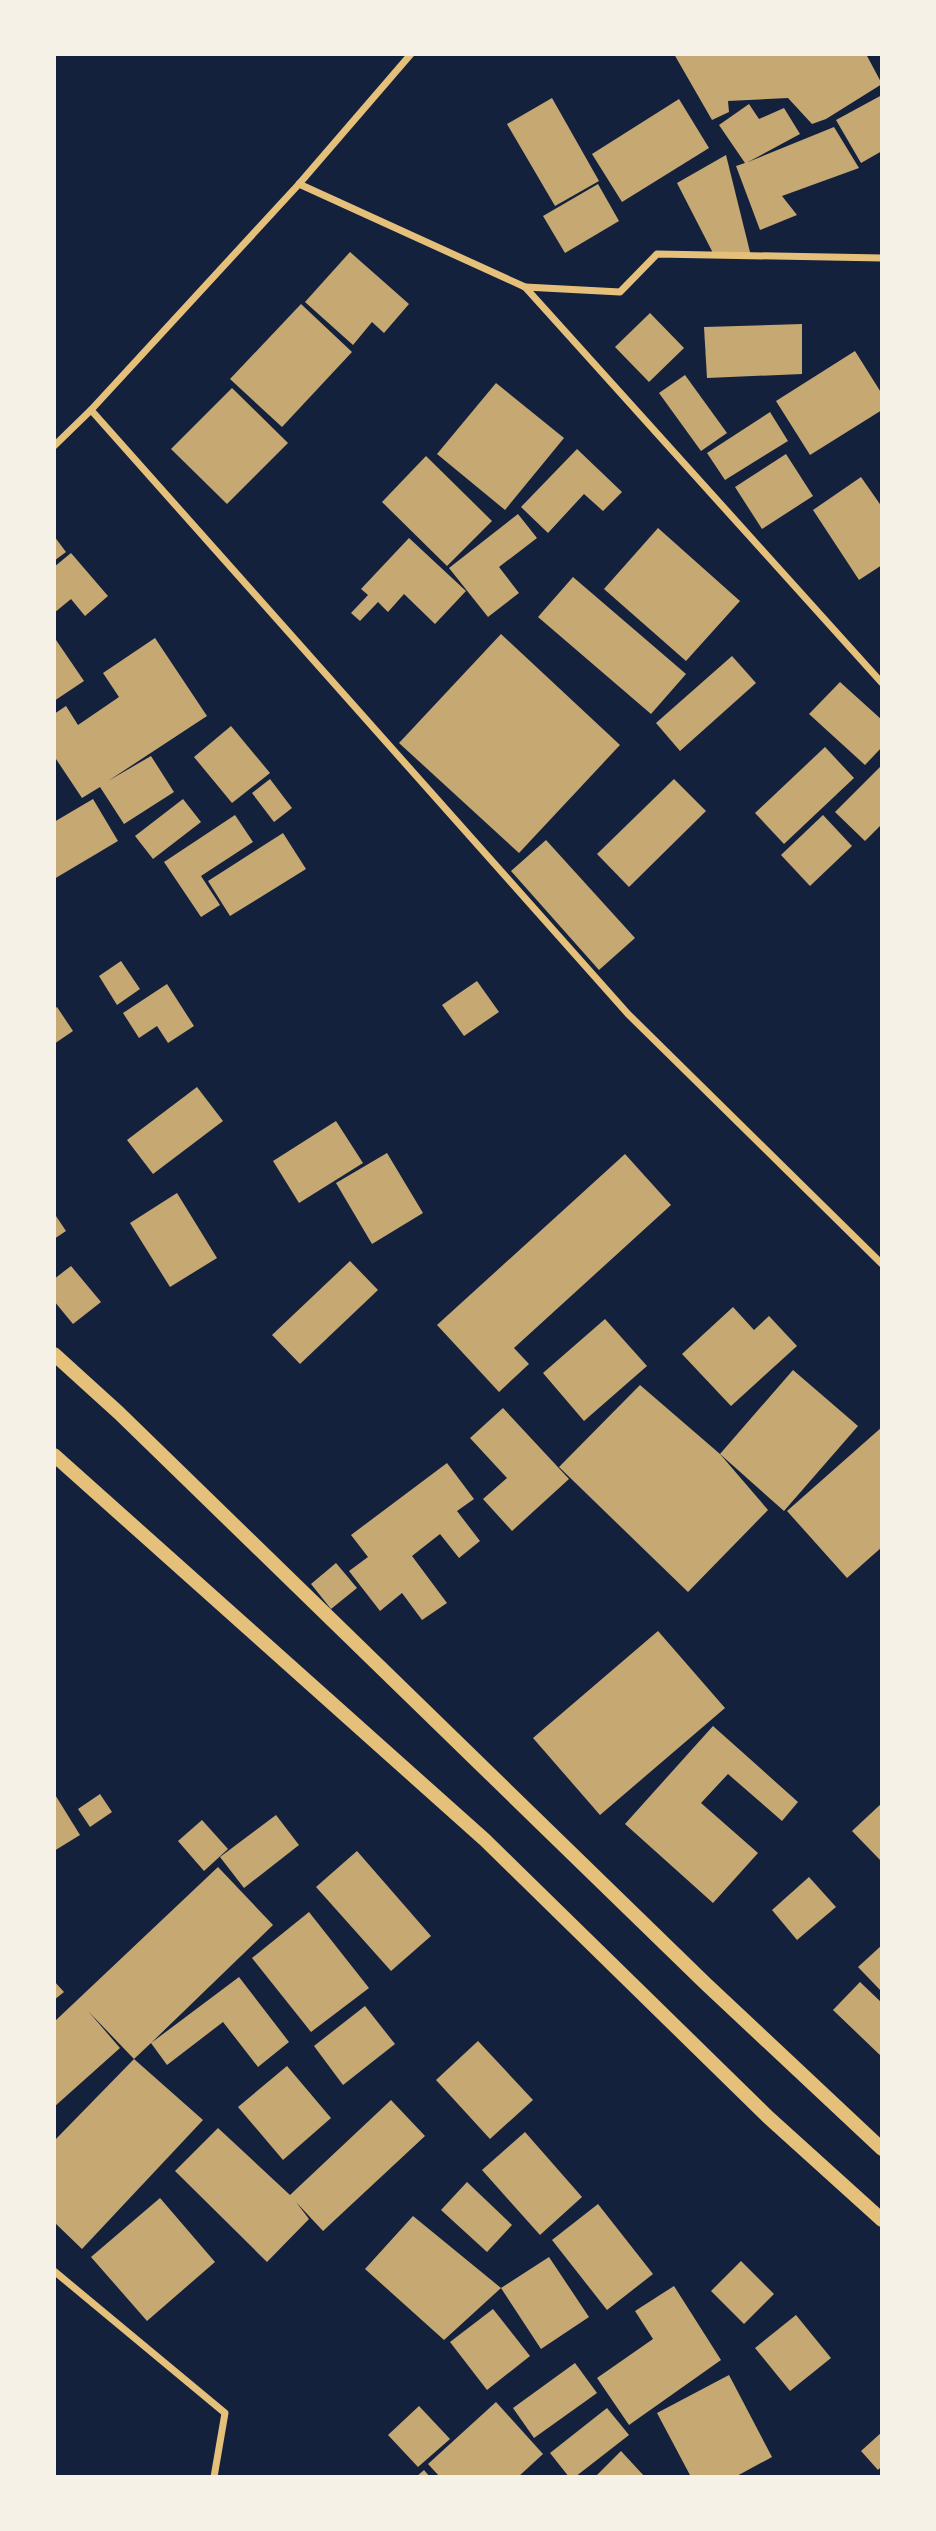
<svg xmlns="http://www.w3.org/2000/svg" width="936" height="2531" viewBox="0 0 936 2531" font-family="Signika,sans-serif">
<style>
.building{fill:#c6a872}
.lines{fill:none;stroke-linecap:round;stroke-linejoin:round}
.minor{stroke:#e5c07b;stroke-width:7}
.secondary{stroke:#e5c07b;stroke-width:14}
</style>
<rect width="100%" height="100%" fill="#14213d"/>
<!-- building -->
<g class="building">
<path d="M674,54H866L882,84L826,119L812,124L788,98L728,101L729,112L712,120Z"/>
<path d="M882,95V151L861,163L836,120Z"/>
<path d="M552,98L599,181L555,206L507,124Z"/>
<path d="M679,99L709,148L622,202L592,154Z"/>
<path d="M749,104L759,119L784,108L800,134L748,162L834,127L859,168L782,196L797,215L760,230L736,166L745,163L719,125Z"/>
<path d="M726,155L751,256L714,255L677,183Z"/>
<path d="M598,184L619,221L565,253L543,216Z"/>
<path d="M350,252L409,304L384,333L372,322L353,345L305,302Z"/>
<path d="M301,304L352,352L282,427L230,379Z"/>
<path d="M650,313L684,348L649,382L615,347Z"/>
<path d="M802,324V374L707,378L704,327Z"/>
<path d="M855,351L882,394V410L810,455L776,401Z"/>
<path d="M685,375L727,433L701,451L659,393Z"/>
<path d="M496,383L564,438L505,510L437,454Z"/>
<path d="M232,388L288,443L227,504L171,449Z"/>
<path d="M770,412L788,441L725,480L707,453Z"/>
<path d="M577,449L622,492L603,511L584,494L548,533L521,507Z"/>
<path d="M786,454L813,496L762,529L735,487Z"/>
<path d="M426,456L492,521L447,566L382,502Z"/>
<path d="M861,477L882,507V565L859,580L813,510Z"/>
<path d="M518,514L537,538L499,567L519,593L488,617L449,568Z"/>
<path d="M658,528L740,601L686,661L604,589Z"/>
<path d="M54,536L66,552L54,561Z"/>
<path d="M409,538L466,591L435,624L404,594L388,612L378,602L360,621L351,613L368,595L361,589Z"/>
<path d="M71,553L108,596L85,616L71,599L54,613V567Z"/>
<path d="M573,577L686,674L651,714L538,617Z"/>
<path d="M501,634L620,745L519,853L399,743Z"/>
<path d="M54,637L84,681L54,701Z"/>
<path d="M155,638L207,716L108,781L151,756L174,792L124,824L100,787L82,798L54,756V714L66,706L78,725L119,697L103,673Z"/>
<path d="M732,656L756,683L680,751L656,723Z"/>
<path d="M840,682L882,720V747L865,765L809,714Z"/>
<path d="M231,726L270,773L232,803L194,757Z"/>
<path d="M825,747L854,778L784,844L755,813Z"/>
<path d="M882,765V824L865,841L835,812Z"/>
<path d="M270,779L292,808L274,822L252,793Z"/>
<path d="M674,779L706,811L629,887L597,854Z"/>
<path d="M93,799L118,841L54,879V822Z"/>
<path d="M183,799L201,822L153,859L135,836Z"/>
<path d="M235,815L253,842L201,876L220,905L201,917L164,862Z"/>
<path d="M823,815L852,846L810,886L781,855Z"/>
<path d="M283,833L306,869L230,916L208,881Z"/>
<path d="M546,840L635,938L599,970L511,871Z"/>
<path d="M121,961L140,989L117,1005L99,976Z"/>
<path d="M477,981L499,1012L464,1036L442,1005Z"/>
<path d="M167,984L194,1026L168,1043L157,1026L139,1038L123,1013Z"/>
<path d="M57,1007L73,1031L54,1044V1009Z"/>
<path d="M197,1087L223,1121L153,1174L127,1140Z"/>
<path d="M336,1121L363,1163L299,1203L273,1161Z"/>
<path d="M387,1153L423,1213L372,1244L336,1183Z"/>
<path d="M625,1154L671,1205L514,1348L529,1364L499,1392L437,1325Z"/>
<path d="M177,1193L217,1258L170,1287L130,1223Z"/>
<path d="M54,1213L66,1231L54,1239Z"/>
<path d="M350,1261L378,1290L300,1364L272,1335Z"/>
<path d="M71,1266L101,1302L73,1324L54,1301V1279Z"/>
<path d="M733,1307L754,1330L769,1316L797,1346L731,1406L682,1354Z"/>
<path d="M605,1319L647,1366L584,1421L543,1373Z"/>
<path d="M793,1370L858,1426L784,1511L720,1454Z"/>
<path d="M640,1385L720,1454L768,1510L688,1592L559,1467Z"/>
<path d="M503,1408L569,1479L512,1531L483,1499L507,1478L470,1438Z"/>
<path d="M882,1427V1547L847,1578L787,1511Z"/>
<path d="M447,1463L474,1499L457,1511L480,1541L459,1558L440,1534L412,1556L447,1603L422,1620L402,1593L380,1611L349,1571L368,1557L351,1535Z"/>
<path d="M336,1563L357,1588L331,1609L311,1584Z"/>
<path d="M658,1631L725,1708L600,1815L533,1738Z"/>
<path d="M713,1726L798,1802L782,1821L728,1774L701,1803L758,1853L713,1903L625,1824Z"/>
<path d="M54,1793L80,1835L54,1851Z"/>
<path d="M100,1794L112,1812L90,1827L78,1809Z"/>
<path d="M882,1803V1862L852,1831Z"/>
<path d="M276,1815L299,1845L244,1888L220,1857Z"/>
<path d="M202,1820L228,1849L204,1871L178,1841Z"/>
<path d="M357,1851L431,1936L391,1971L316,1887Z"/>
<path d="M218,1867L273,1925L151,2043L239,1977L289,2042L258,2067L223,2022L167,2065L151,2043L134,2059L88,2011L120,2048L54,2107V2022Z"/>
<path d="M809,1877L836,1907L797,1940L772,1910Z"/>
<path d="M309,1912L369,1988L311,2032L252,1958Z"/>
<path d="M882,1945V1992L858,1967Z"/>
<path d="M54,1981L64,1992L54,2000Z"/>
<path d="M860,1982L882,2003V2057L833,2010Z"/>
<path d="M365,2006L395,2044L343,2085L314,2046Z"/>
<path d="M478,2041L533,2100L490,2139L436,2080Z"/>
<path d="M134,2059L203,2120L82,2249L54,2222V2141Z"/>
<path d="M287,2066L331,2118L283,2160L238,2107Z"/>
<path d="M391,2100L425,2136L323,2231L296,2202L309,2219L267,2262L175,2171L218,2128L290,2195Z"/>
<path d="M525,2132L582,2197L540,2235L482,2170Z"/>
<path d="M467,2182L512,2225L487,2252L441,2210Z"/>
<path d="M160,2198L215,2262L147,2321L91,2257Z"/>
<path d="M598,2204L653,2274L607,2310L552,2240Z"/>
<path d="M413,2216L501,2288L549,2257L589,2317L541,2349L501,2288L444,2340L365,2269Z"/>
<path d="M741,2261L774,2294L744,2324L711,2291Z"/>
<path d="M674,2286L721,2360L629,2425L597,2378L653,2339L635,2311Z"/>
<path d="M493,2309L530,2356L487,2390L450,2342Z"/>
<path d="M796,2315L831,2358L790,2391L755,2348Z"/>
<path d="M575,2363L597,2393L534,2438L513,2408Z"/>
<path d="M729,2375L772,2457L735,2477H691L657,2413Z"/>
<path d="M496,2402L543,2454L518,2477H440L428,2464Z"/>
<path d="M419,2406L450,2439L418,2467L388,2435Z"/>
<path d="M607,2408L629,2435L575,2477H569L550,2453Z"/>
<path d="M882,2432V2466L878,2470L861,2451Z"/>
<path d="M621,2451L645,2477H595Z"/>
<path d="M424,2470L430,2477H416Z"/>
</g>
<g class="lines">
<!-- minor -->
<g class="minor">
<path d="M299,184L525,287L882,683"/>
<path d="M525,287L620,292L657,254L882,258"/>
<path d="M91,410L628,1014L882,1264"/>
<path d="M54,446L91,410L299,184L411,54"/>
<path d="M54,2271L225,2413L214,2477"/>
</g>
<!-- secondary -->
<g class="secondary">
<path d="M54,1354L119,1413L706,1984L882,2149"/>
<path d="M54,1455L485,1840L768,2117L882,2220"/>
</g>
</g>
<!-- border -->
<rect width="936" height="2531" fill="none" stroke="#f6f1e7" stroke-width="112"/>
</svg>
